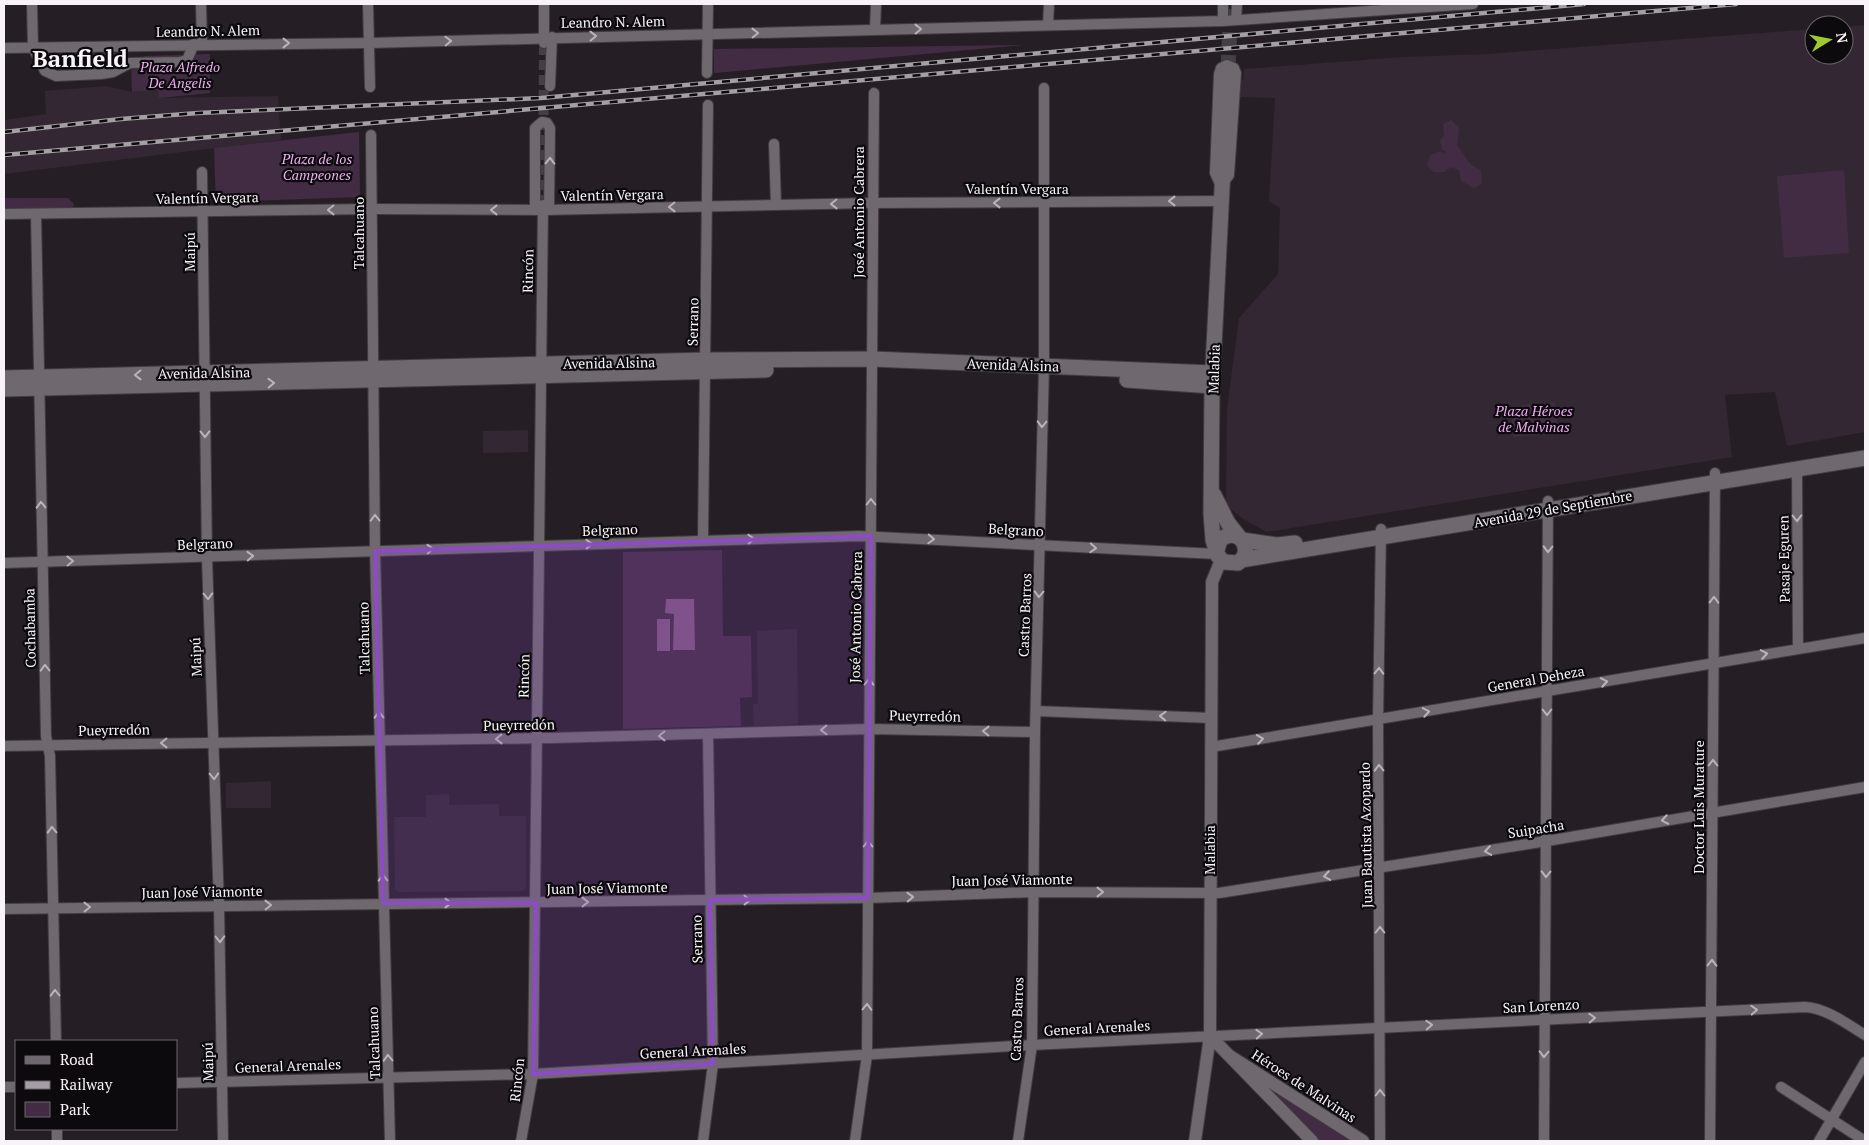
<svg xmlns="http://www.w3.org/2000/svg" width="1869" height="1145" viewBox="0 0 1869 1145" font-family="'PT Serif',serif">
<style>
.built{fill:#322732}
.green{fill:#422c43}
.water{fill:#7c547e}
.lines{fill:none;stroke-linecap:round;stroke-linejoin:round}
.minor-tunnel{stroke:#443f44;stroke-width:10;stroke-dasharray:10 5;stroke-linecap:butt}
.secondary-tunnel{stroke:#443f44;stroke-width:15;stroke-dasharray:15 8;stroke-linecap:butt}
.minor-casing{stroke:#413c41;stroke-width:12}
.tertiary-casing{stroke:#413c41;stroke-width:14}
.secondary-casing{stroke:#413c41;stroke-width:17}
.minor{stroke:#6f686f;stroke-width:10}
.tertiary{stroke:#6f686f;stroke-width:12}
.secondary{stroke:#6f686f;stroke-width:15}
.rail-casing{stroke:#a49fa4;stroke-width:4.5}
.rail{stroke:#0c0a0d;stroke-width:2.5;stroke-dasharray:8;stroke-linecap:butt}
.oneway{stroke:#bab4ba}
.marked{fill:#8e4ac7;fill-opacity:0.2;stroke:#8e4ac7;stroke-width:4;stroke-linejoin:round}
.labels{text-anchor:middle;stroke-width:4.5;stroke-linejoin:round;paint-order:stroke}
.street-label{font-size:14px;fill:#f7f3f7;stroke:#0c0a0d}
.park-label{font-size:14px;font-style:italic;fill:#edb0f0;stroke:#0c0a0d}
.town-label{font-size:24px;font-weight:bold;fill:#f7f3f7;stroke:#0c0a0d}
</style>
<rect width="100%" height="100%" fill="#251f25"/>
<!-- built -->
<g class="built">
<path d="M1865,25V432L1787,446L1775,392L1725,395L1732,457L1267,532L1243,519L1226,505L1227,408L1239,318L1278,274L1280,208L1269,201L1275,98L1235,97L1236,82L1243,80L1244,69L1404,57L1488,54L1814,29V55H1844V27Z"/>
<path d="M106,86L132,92L159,90V98L278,96L281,140L4,174V120L46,114L45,91Z"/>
<path d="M528,430V452L483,453V431Z"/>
<path d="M797,629L798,724L754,726L753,704H758L757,631Z"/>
<path d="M271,781V808H226V783Z"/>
<path d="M449,794V805L499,804V816H526V888L522,891L398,892L395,889L394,817H426V795Z"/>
</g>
<!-- green -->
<g class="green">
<path d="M1023,45L714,73V49Z"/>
<path d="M116,53L118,58C99,70 69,68 48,61L42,54Z"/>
<path d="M210,54V93L159,98L158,90L132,92L131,66L145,56Z"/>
<path d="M1451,120L1459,128L1457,146C1468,156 1464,163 1481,170L1482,184L1474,188L1461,181L1459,170L1450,167L1445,172H1434L1427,166L1430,155L1440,151L1445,154L1446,151L1442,150L1440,140L1444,136L1443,124Z"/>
<path d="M359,132L360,197L216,202L214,148Z"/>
<path d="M1844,170L1849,253L1784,258L1777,176Z"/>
<path d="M4,198H68L74,204L71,210H4Z"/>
<path d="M1555,402L1558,433L1513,437L1511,406Z"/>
<path d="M722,550L723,636H751L752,697L740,698L741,726L623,729V552Z"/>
<path d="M1278,1094L1351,1141H1319L1277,1096Z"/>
</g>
<!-- water -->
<g class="water">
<path d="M666,599H694L695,650H673L674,614L665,613Z"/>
<rect x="657" y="619" width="13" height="32"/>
</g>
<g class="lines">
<!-- minor-tunnel -->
<path class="minor-tunnel" d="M543,205L544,44"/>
<!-- secondary-tunnel -->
<path class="secondary-tunnel" d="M1228,70L1231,4"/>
<!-- minor casing -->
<g class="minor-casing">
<g id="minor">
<path d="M32,4L33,48L45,71L56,76L101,74L113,72L130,63L180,62L187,60L194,44"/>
<path d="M201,4L202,44"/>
<path d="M368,4L370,87"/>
<path d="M544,4V43"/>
<path d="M1236,20L1237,4"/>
<path d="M1223,21V4"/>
<path d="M1048,25L1049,4"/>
<path d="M875,30L876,4"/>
<path d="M4,48L369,43L1223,21L1473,4"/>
<path d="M1227,65L1234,68L1236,73L1229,175L1221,186L1215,173L1219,74L1221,68Z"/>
<path d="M707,73L708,4"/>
<path d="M550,86L552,37"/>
<path d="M371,135L375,551L390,1141"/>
<path d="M774,144L776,205"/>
<path d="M202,172L207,558L219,905L223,1141"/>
<path d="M535,210V128L542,122L547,123L550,128L549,210"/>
<path d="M4,214L373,209L543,210L872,203L1220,201"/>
<path d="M36,214L46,736L50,756L56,1041"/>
<path d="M1797,469L1798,648"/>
<path d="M703,540L708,105"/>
<path d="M4,563L859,536L1217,554"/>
<path d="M1036,711L1212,718"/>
<path d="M4,746L551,738L869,729L1035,732"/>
<path d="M1211,747L1865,638"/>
<path d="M4,909L868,898L1034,892L1219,893L1547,841L1865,787"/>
<path d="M176,1083L533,1074L1032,1045L1805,1007C1826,1008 1847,1024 1865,1035"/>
<path d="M4,1087H16"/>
<path d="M1781,1087L1865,1141"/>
<path d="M57,1129V1141"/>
<path d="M521,1141L533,1074L543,205"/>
<path d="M703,1141L713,1064L708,735"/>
<path d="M855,1141L867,1055L874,93"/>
<path d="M1018,1141L1032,1045L1035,732L1044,366V88"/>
<path d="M1380,1141L1378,720L1381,529"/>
<path d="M1544,1141L1548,501"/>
<path d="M1710,1141L1715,473"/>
<path d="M1819,1141L1865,1062"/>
</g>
</g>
<!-- tertiary casing -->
<g class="tertiary-casing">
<g id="tertiary">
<path d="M1210,1036L1312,1141"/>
<path d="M1230,1056L1363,1141"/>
<path d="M1195,1141L1210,1036L1212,582L1221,560"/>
</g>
</g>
<!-- secondary casing -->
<g class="secondary-casing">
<g id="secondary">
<path d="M4,378L707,360L872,359L1213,373"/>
<path d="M1127,380L1212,386"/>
<path d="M4,389L766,370"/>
<path d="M1214,495L1228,523L1239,537"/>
<path d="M1242,540L1277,545L1295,543"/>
<path d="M1217,550L1220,540C1227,534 1235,533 1242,540C1248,549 1246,557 1238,563L1224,562L1218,556L1213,540L1211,513L1212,386L1228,70"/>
<path d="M1241,560L1865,458"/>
</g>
</g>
<!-- minor -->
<use href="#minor" class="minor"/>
<!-- tertiary -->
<use href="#tertiary" class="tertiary"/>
<!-- secondary -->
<use href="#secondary" class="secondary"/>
<!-- rail casing -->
<g class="rail-casing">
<g id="rail">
<path d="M4,132L121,119L198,113L541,98L1584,4"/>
<path d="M4,155L1736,4"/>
</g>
</g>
<!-- rail -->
<use href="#rail" class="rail"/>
</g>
<!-- one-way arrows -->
<defs><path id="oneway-chevron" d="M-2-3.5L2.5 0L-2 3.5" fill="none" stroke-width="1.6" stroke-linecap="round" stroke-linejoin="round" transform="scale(1.25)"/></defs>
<g class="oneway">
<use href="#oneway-chevron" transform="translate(918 29) rotate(-1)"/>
<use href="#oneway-chevron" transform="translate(755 33) rotate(-1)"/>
<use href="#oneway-chevron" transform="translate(593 36) rotate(-1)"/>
<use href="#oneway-chevron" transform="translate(448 41) rotate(-2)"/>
<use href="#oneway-chevron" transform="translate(286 43)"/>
<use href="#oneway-chevron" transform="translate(550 161) rotate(-89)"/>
<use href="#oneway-chevron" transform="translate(1172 201) rotate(180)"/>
<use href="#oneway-chevron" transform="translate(997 203) rotate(180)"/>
<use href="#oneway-chevron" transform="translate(834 204) rotate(179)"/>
<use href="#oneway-chevron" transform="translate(672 207) rotate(179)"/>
<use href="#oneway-chevron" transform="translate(331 210) rotate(179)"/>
<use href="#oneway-chevron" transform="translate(494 210) rotate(-180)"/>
<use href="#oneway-chevron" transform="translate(138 375) rotate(179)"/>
<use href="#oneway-chevron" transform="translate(271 383) rotate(-2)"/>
<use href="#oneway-chevron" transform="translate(1042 424) rotate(91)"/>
<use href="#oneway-chevron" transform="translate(205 434) rotate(89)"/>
<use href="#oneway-chevron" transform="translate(871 502) rotate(-90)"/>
<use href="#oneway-chevron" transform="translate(41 505) rotate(-91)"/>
<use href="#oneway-chevron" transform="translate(375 518) rotate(-91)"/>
<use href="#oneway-chevron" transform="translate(1797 518) rotate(89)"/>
<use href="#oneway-chevron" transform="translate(751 539) rotate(-2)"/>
<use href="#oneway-chevron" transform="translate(931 539) rotate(3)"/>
<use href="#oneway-chevron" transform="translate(589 544) rotate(-2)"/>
<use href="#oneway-chevron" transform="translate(1093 548) rotate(3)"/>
<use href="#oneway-chevron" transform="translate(430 549) rotate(-2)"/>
<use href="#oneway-chevron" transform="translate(1548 549) rotate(91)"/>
<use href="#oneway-chevron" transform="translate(250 556) rotate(-2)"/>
<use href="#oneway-chevron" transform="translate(70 561) rotate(-1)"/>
<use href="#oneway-chevron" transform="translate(1039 594) rotate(92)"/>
<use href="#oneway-chevron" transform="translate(208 596) rotate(88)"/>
<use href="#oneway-chevron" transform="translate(1714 600) rotate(-89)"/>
<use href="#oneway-chevron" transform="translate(1764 654) rotate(-10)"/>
<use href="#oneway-chevron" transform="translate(45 668) rotate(-91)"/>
<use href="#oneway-chevron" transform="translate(1379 671) rotate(-89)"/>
<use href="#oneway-chevron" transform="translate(869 682) rotate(-89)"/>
<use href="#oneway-chevron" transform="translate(1604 682) rotate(-10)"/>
<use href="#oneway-chevron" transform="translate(1426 712) rotate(-10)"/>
<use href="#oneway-chevron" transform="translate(1547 712) rotate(90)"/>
<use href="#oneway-chevron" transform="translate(379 715) rotate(-91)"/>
<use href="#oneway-chevron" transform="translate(1163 716) rotate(-178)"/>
<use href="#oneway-chevron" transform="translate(824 730) rotate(178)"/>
<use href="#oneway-chevron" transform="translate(986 731) rotate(-179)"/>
<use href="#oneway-chevron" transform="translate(662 736) rotate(179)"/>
<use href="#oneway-chevron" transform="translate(499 739) rotate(179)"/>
<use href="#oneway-chevron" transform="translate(1260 739) rotate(-9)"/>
<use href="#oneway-chevron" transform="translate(164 743) rotate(179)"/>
<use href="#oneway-chevron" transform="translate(1713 763) rotate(-90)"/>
<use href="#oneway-chevron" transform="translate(1379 768) rotate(-91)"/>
<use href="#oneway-chevron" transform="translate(214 776) rotate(88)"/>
<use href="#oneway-chevron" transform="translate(1665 820) rotate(170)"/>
<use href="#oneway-chevron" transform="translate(52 830) rotate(-92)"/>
<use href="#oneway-chevron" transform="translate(868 844) rotate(-90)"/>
<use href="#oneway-chevron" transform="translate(1488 851) rotate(171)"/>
<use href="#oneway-chevron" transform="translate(1546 874) rotate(91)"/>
<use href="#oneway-chevron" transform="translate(1327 876) rotate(171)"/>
<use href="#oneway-chevron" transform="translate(383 878) rotate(-91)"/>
<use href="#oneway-chevron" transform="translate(1100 892)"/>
<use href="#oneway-chevron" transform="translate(910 897) rotate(-2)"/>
<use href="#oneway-chevron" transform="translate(747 900) rotate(-1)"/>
<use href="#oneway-chevron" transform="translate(585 902) rotate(-1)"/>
<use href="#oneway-chevron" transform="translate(448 903)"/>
<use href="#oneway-chevron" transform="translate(268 905) rotate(-1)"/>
<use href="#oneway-chevron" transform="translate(87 907) rotate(-1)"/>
<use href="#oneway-chevron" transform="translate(1380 930) rotate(-90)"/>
<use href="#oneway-chevron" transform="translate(220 939) rotate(89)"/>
<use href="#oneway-chevron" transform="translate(1712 963) rotate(-89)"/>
<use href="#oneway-chevron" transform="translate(55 993) rotate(-91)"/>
<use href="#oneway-chevron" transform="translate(867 1007) rotate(-89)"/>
<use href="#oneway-chevron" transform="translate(1754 1010) rotate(-3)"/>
<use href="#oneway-chevron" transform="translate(1592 1018) rotate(-3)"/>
<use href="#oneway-chevron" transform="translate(1429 1025) rotate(-3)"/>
<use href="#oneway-chevron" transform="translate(1259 1034) rotate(-3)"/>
<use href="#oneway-chevron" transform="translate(1544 1054) rotate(91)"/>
<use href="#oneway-chevron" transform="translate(388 1058) rotate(-92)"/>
<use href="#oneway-chevron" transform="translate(1380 1093) rotate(-90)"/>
</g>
<!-- marked area -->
<path class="marked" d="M871,536L868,898L710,900L713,1064L533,1074L536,903H383L375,551Z"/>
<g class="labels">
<!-- street labels -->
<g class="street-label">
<text transform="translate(613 22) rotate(-1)" y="5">Leandro N. Alem</text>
<text transform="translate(208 31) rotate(-1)" y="5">Leandro N. Alem</text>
<text x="1017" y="194">Valentín Vergara</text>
<text transform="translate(612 195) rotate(-1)" y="5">Valentín Vergara</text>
<text transform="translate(207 198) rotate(-1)" y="5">Valentín Vergara</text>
<text transform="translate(859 212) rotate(-90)" y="5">José Antonio Cabrera</text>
<text transform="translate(359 233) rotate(-90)" y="5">Talcahuano</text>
<text transform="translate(190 252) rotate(-90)" y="5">Maipú</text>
<text transform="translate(528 271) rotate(-89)" y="5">Rincón</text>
<text transform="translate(693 322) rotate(-89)" y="5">Serrano</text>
<text transform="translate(609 363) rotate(-1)" y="5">Avenida Alsina</text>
<text transform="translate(1013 365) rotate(2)" y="5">Avenida Alsina</text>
<text transform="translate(1214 369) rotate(-88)" y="5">Malabia</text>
<text transform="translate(204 373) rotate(-1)" y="5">Avenida Alsina</text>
<text transform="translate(1553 509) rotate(-10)" y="5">Avenida 29 de Septiembre</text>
<text transform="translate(610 530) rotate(-2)" y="5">Belgrano</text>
<text transform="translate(1016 530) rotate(3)" y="5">Belgrano</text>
<text transform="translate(205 544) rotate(-2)" y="5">Belgrano</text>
<text transform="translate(1784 559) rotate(-91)" y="5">Pasaje Eguren</text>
<text transform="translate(1025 615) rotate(-88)" y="5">Castro Barros</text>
<text transform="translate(856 617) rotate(-89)" y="5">José Antonio Cabrera</text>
<text transform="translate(30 628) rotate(-91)" y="5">Cochabamba</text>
<text transform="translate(364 638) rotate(-91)" y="5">Talcahuano</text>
<text transform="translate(196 657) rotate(-92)" y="5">Maipú</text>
<text transform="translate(524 676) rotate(-89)" y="5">Rincón</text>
<text transform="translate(1536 679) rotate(-10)" y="5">General Deheza</text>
<text transform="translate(925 716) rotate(1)" y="5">Pueyrredón</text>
<text transform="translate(519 725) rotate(-1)" y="5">Pueyrredón</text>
<text transform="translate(114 730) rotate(-1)" y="5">Pueyrredón</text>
<text transform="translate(1699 807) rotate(-90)" y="5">Doctor Luis Murature</text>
<text transform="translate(1536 829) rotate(-9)" y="5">Suipacha</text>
<text transform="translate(1366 835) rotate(-91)" y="5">Juan Bautista Azopardo</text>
<text transform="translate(1210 850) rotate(-90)" y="5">Malabia</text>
<text transform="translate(1012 880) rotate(-1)" y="5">Juan José Viamonte</text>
<text transform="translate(607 888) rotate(-1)" y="5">Juan José Viamonte</text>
<text transform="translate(202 892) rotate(-1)" y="5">Juan José Viamonte</text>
<text transform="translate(697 939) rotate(-91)" y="5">Serrano</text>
<text transform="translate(1541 1006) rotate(-3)" y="5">San Lorenzo</text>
<text transform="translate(1017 1019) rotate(-88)" y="5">Castro Barros</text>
<text transform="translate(1097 1028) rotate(-3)" y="5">General Arenales</text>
<text transform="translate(374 1043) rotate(-92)" y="5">Talcahuano</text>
<text transform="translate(693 1051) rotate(-3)" y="5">General Arenales</text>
<text transform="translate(208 1062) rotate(-91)" y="5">Maipú</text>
<text transform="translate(288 1066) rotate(-2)" y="5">General Arenales</text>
<text transform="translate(517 1080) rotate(-84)" y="5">Rincón</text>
<text transform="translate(1304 1086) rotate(33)" y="5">Héroes de Malvinas</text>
</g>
<!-- park labels -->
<g class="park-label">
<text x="180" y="72">Plaza Alfredo<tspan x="180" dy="16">De Angelis</tspan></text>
<text x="317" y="164">Plaza de los<tspan x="317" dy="16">Campeones</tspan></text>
<text x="1534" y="416">Plaza Héroes<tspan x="1534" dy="16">de Malvinas</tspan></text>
</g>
<!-- town labels -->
<g class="town-label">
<text x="80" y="67">Banfield</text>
</g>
</g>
<!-- border -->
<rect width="1869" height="1145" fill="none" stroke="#f7f3f7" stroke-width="10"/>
<!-- legend -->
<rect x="15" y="1040" width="162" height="90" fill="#0c0a0d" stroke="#6a676b"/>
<rect x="25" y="1056" width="25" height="8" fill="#6f686f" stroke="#6a676b"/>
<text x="60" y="1065" font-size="15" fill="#f7f3f7">Road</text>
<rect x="25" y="1081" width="25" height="8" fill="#a49fa4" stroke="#6a676b"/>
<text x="60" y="1090" font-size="15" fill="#f7f3f7">Railway</text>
<rect x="25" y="1102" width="25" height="15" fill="#422c43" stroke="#6a676b"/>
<text x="60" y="1115" font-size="15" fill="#f7f3f7">Park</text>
<!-- north arrow -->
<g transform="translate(1829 40) rotate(80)"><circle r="24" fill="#0c0a0d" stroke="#6a676b"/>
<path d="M0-4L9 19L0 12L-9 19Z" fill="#9fca2d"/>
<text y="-8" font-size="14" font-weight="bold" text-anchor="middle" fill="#f7f3f7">N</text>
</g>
</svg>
